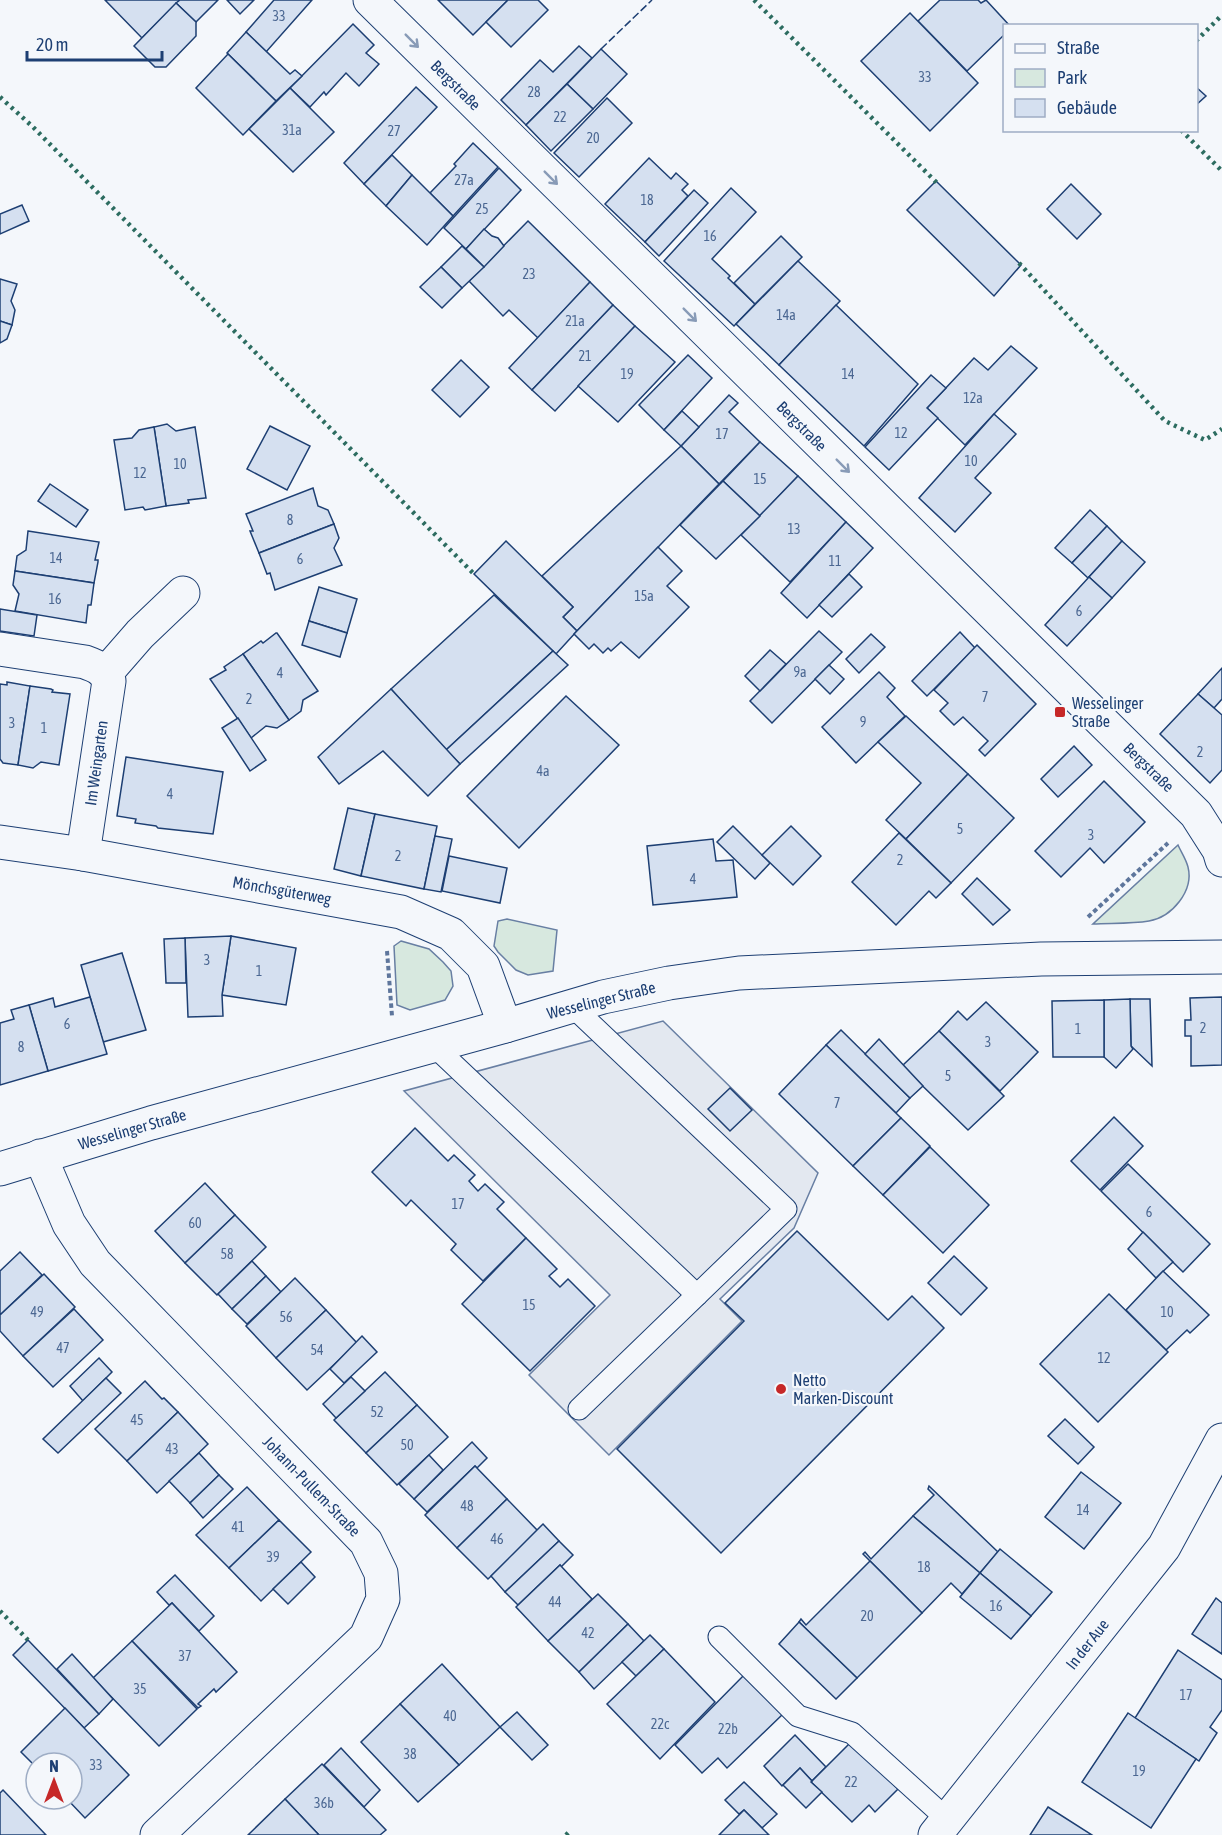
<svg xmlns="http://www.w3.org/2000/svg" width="1222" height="1835" viewBox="0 0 1222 1835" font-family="'Asap Condensed',sans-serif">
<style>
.green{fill:#d7e8df;stroke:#687fa3;stroke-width:1.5}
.parking{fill:#e3e8f0;stroke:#687fa3;stroke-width:1.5}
.building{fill:#d5e0f0;stroke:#1d3f73;stroke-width:1.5}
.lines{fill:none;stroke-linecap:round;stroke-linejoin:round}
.lane-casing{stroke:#1d3f73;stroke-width:23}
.street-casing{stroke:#1d3f73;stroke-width:35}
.secondary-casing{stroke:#1d3f73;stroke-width:35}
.path{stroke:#5e769c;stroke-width:4;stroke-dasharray:4.5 3;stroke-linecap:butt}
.lane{stroke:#f4f7fb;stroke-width:21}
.street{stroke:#f4f7fb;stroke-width:33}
.secondary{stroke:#f4f7fb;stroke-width:33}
.hedge{stroke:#2c6c60;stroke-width:4.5;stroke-dasharray:3 4.5;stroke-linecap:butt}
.fence{stroke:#1d3f73;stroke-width:1.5;stroke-dasharray:8 3;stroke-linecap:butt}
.oneway{stroke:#889bb7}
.poi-dot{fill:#c62828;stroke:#f4f7fb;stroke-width:2}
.labels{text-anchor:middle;stroke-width:4.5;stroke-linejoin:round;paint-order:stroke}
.number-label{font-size:14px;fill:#4b6792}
.street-label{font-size:16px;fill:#1d3f73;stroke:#f4f7fb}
.poi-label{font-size:16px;fill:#1d3f73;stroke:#f4f7fb;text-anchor:start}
</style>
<rect width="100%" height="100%" fill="#f4f7fb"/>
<!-- green -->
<g class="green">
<path d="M1178,845C1181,852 1186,859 1188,867C1194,891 1172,917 1149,921C1131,924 1111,923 1093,924Z"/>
<path d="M507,919L557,930L553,971L528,975L516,970L498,952L494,946L498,921Z"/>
<path d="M401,941L429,949L443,962L451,971L453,986L445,1000L410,1010L397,1005L394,946Z"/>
</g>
<!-- parking -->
<path class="parking" d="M663,1021L818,1173L794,1228L720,1299L742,1321L609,1455L529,1375L610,1295L404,1091Z"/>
<!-- building -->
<g class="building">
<path d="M105,0H180L142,38Z"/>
<path d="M180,0H218L196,22L176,3Z"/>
<path d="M227,0H254L240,14Z"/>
<path d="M274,0H312L266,52L246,32Z"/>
<path d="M438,0H508L473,35Z"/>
<path d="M508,0H538L548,10L511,47L486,22Z"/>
<path d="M940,0H978L981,3L986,0L1010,26H1004V35L967,71L918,21Z"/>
<path d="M176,3L196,22V36L166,67H155L134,46Z"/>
<path d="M910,13L978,83L930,131L861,61Z"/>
<path d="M353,24L374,45L366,53L379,64L359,86L346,73L326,95L324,92L310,107L290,88Z"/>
<path d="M246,32L290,74L295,70L302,76L276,101L227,53Z"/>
<path d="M579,46L592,58L526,125L501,100L540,60L553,72Z"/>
<path d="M601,49L627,74L593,109L567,84Z"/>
<path d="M228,54L276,101L243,135L196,88Z"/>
<path d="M567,84L593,109L551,151L526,125Z"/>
<path d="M416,87L437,107L364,184L344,163Z"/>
<path d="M1196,87L1206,96L1196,105Z"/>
<path d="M290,88L334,132L293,172L249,129Z"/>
<path d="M607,98L632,123L579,177L554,153Z"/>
<path d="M473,143L498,167L453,216L430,193L456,166L454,164Z"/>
<path d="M392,155L412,175L386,206L364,184Z"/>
<path d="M649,158L671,179L676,173L688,184L682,190L688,196L645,242L605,204Z"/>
<path d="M499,168L521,190L466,249L444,228Z"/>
<path d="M412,175L453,216L427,245L386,206Z"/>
<path d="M936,181L1021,265L994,296L907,210Z"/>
<path d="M1071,184L1101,214L1077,239L1047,209Z"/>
<path d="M731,188L756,212L712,259L730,276L728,278L755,304L734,326L664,261Z"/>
<path d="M694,190L708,203L659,256L645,242Z"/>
<path d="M22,205L29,221L0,234V214Z"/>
<path d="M528,221L590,282L538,338L509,310L503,316L469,281Z"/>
<path d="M484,229L492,236L498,238L504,246L484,267L466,249Z"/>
<path d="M781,236L802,257L755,304L734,283Z"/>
<path d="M462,246L484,267L462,288L441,267Z"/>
<path d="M798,261L840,301L779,365L736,324Z"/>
<path d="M441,267L462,288L442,308L420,287Z"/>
<path d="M0,279L17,284L11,301L15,310L12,325L0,321Z"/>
<path d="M590,282L613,305L532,390L509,368Z"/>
<path d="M613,305L635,326L555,411L532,390Z"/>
<path d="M836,305L918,384L864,446L779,365Z"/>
<path d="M0,321L12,325L7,339L0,343Z"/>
<path d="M635,326L675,362L618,422L578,386Z"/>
<path d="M1011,346L1037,368L965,445L927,408L974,358L988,370Z"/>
<path d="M688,355L712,378L664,430L639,405Z"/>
<path d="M461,360L489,387L460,417L432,390Z"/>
<path d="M931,375L946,388L927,408L938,418L889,470L865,447Z"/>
<path d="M729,395L738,403L729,412L760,442L719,484L681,446Z"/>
<path d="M682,411L699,427L681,446L664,430Z"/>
<path d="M994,414L1016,434L975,478L991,493L955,532L919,498Z"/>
<path d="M167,424L176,431L195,427L206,498H205L188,500L189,503L166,506L154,427Z"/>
<path d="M270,426L310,446L287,490L247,469Z"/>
<path d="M154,427L166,506L145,510L143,507L125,510L114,440L132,438L139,430Z"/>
<path d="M760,442L798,476L760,516L723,481Z"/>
<path d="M681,446L719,484L577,631L563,617L573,607L542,576Z"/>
<path d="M798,476L846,522L790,582L741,535Z"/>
<path d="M723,481L760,516L716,559L680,525Z"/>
<path d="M50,484L88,510L76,527L38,501Z"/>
<path d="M313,488L318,506L328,510L334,524L259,553L250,531H253L246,514Z"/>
<path d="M1090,510L1107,526L1072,563L1055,548Z"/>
<path d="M846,522L873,548L807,618L781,593Z"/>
<path d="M334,524L339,538L334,548L342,565L275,590L270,573L267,574L259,553Z"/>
<path d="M1107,526L1122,541L1088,578L1072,563Z"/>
<path d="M28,531L99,542L95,560H98V562L94,583L15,571L17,556L26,550Z"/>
<path d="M506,541L573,607L563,617L577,631L556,654L474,574Z"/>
<path d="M1122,541L1145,562L1112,598L1089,577Z"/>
<path d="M658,547L682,571L667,586L689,607L639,658L621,642L611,651L608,648L603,653L594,644L589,649L574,634Z"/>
<path d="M15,571L94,583L91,605H88L86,623L15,611L19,594L13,585Z"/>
<path d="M849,574L862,587L832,617L819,605Z"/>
<path d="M1089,577L1112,598L1067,646L1045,625Z"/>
<path d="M319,587L357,599L347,633L309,621Z"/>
<path d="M494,595L553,651L446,750L391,689Z"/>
<path d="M0,609L37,615L34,636L0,631Z"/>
<path d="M309,621L347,633L340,657L302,645Z"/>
<path d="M819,631L842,652L772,723L750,701Z"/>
<path d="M960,632L975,648L927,696L912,681Z"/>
<path d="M276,633H277L318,691L303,700L301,711L289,720L243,654L261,641L263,643Z"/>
<path d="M871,634L885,647L859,673L846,659Z"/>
<path d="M977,645L1036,704L985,756L979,750L988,741L963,717L954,725L940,711L948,703L934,690Z"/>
<path d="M770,650L786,664L760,691L745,676Z"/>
<path d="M553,651L568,665L460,764L446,750Z"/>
<path d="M243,654L289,720L277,728L266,726L251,738L210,679L226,670L224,667Z"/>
<path d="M829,665L844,679L830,694L815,679Z"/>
<path d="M1222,668V699L1214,708L1198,694Z"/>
<path d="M879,672L895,688L887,697L905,716L856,763L822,727Z"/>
<path d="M7,682L30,686L18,765L3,763L0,759V684L7,685Z"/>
<path d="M30,686L51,689L53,690L52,692L70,694L59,765L41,762L33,768L18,765Z"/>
<path d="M391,689L460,764L428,796L383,751L339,784L318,757Z"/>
<path d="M1198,694L1222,715V770L1210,783L1160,734Z"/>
<path d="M566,696L619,745L519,848L467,796Z"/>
<path d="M906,716L968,774L906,839L886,820L921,783L878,742Z"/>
<path d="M238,718L266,760L250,771L222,728Z"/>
<path d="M1074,746L1092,765L1058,797L1041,779Z"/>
<path d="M126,757L223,772L213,834L158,828L156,826L135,823L136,819L117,816Z"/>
<path d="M968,774L1014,818L951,883L906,839Z"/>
<path d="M1104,781L1145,822L1104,863L1090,848L1061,877L1035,851Z"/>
<path d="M348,808L375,814L361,876L334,869Z"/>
<path d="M375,814L437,826L424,889L361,876Z"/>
<path d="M733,826L770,863L755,879L717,842Z"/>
<path d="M791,826L821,856L793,885L762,855Z"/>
<path d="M899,833L951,883L936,898L929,891L896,925L852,882Z"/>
<path d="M435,836L452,839L441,892L424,889Z"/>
<path d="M713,839L716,861L733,860L737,897L653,905L647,846Z"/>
<path d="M449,856L507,868L500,903L442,891Z"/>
<path d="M977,878L1010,910L993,925L962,894Z"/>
<path d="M231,936L296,948L286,1005L222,995Z"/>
<path d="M231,936L222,995L223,1016L188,1017L185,938Z"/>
<path d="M185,938L186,983H166L164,939Z"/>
<path d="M122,953L146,1030L103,1042L81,965Z"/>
<path d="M90,997L107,1054L48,1071L29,1005L53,998L55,1007Z"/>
<path d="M1222,997V1065L1191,1066V1036H1185V1020H1191L1190,998Z"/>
<path d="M1130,999H1150L1152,1066L1131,1046Z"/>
<path d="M1130,999L1131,1046L1133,1049L1116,1068L1104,1057V1000Z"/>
<path d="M1104,1000V1057H1053L1052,1001Z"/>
<path d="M986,1002L1038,1052L1000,1091L939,1031L958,1011L967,1020Z"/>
<path d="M29,1005L48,1071L0,1085V1023L14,1019L11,1010Z"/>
<path d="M841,1030L910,1098L896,1113L826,1045Z"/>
<path d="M939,1031L1004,1096L968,1130L902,1066Z"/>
<path d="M879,1039L923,1086L910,1098L865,1054Z"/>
<path d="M826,1045L901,1118L853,1166L779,1094Z"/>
<path d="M730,1088L752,1110L730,1131L708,1109Z"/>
<path d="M1114,1117L1143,1146L1100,1190L1071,1161Z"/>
<path d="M901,1118L930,1146L883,1195L853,1166Z"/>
<path d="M415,1128L448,1161L454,1155L475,1175L469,1181L478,1191L485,1184L504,1202L497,1209L526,1238L483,1281L451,1250L456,1244L411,1200L406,1206L372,1172Z"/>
<path d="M930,1147L989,1205L943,1253L883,1195Z"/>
<path d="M1128,1164L1210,1244L1183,1272L1101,1191Z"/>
<path d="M205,1183L235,1215L185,1263L155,1231Z"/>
<path d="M235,1215L266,1247L217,1295L185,1263Z"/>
<path d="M797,1231L888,1320L912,1296L944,1328L721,1553L617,1449L744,1321L725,1303Z"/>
<path d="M1143,1232L1173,1262L1156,1278L1128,1249Z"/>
<path d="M526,1238L557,1269L549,1276L560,1287L568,1279L595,1306L530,1371L462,1304Z"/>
<path d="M20,1252L42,1275L0,1315V1271Z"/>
<path d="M954,1256L987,1288L961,1315L928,1283Z"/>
<path d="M252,1261L266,1276L232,1309L218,1294Z"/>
<path d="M1163,1271L1209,1315L1190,1333L1187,1330L1166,1350L1126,1310Z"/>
<path d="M44,1274L75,1307L23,1356L0,1331V1315Z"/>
<path d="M266,1276L281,1292L247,1324L232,1309Z"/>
<path d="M295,1278L326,1310L276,1358L246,1326Z"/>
<path d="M1109,1294L1168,1352L1098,1422L1040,1364Z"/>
<path d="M74,1309L103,1340L53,1387L23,1356Z"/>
<path d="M326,1310L357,1343L307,1390L276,1358Z"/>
<path d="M362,1336L377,1352L344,1383L330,1369Z"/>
<path d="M99,1358L112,1372L83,1401L70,1386Z"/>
<path d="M385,1372L417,1405L366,1453L334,1420Z"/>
<path d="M351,1377L365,1391L336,1418L323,1404Z"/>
<path d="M106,1378L121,1393L58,1453L43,1439Z"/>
<path d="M145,1381L162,1399L164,1398L178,1412L127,1461L95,1429Z"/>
<path d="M417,1405L448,1437L397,1485L366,1453Z"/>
<path d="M178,1412L208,1444L157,1493L127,1461Z"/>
<path d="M1065,1419L1094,1447L1078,1464L1048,1436Z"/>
<path d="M472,1442L487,1458L477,1468L475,1466L427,1512L414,1499Z"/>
<path d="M199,1453L219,1475L190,1503L169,1481Z"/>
<path d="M429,1455L443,1470L414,1499L399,1484Z"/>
<path d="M475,1466L507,1499L457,1548L425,1515Z"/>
<path d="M1081,1472L1121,1503L1084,1549L1045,1517Z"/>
<path d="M219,1475L233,1489L203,1518L190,1503Z"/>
<path d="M929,1486L998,1552L980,1573L913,1516L934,1495L928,1489Z"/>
<path d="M247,1487L279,1520L229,1568L196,1535Z"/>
<path d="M507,1499L538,1531L488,1579L457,1548Z"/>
<path d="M913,1516L980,1573L962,1594L951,1583L922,1613L863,1554L865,1552L871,1559Z"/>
<path d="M279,1520L311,1552L261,1601L229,1568Z"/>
<path d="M543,1524L559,1541L505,1592L491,1576Z"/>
<path d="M559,1541L573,1555L561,1567L560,1565L518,1605L505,1592Z"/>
<path d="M1000,1549L1052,1592L1031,1616L980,1573Z"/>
<path d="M870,1561L922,1613L857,1678L799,1622L801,1619L806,1625Z"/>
<path d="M301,1562L315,1577L288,1604L273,1589Z"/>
<path d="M560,1565L592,1599L548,1641L516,1607Z"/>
<path d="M980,1573L1031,1616L1011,1639L960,1597Z"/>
<path d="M175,1575L214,1616L199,1631L172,1603L169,1605L157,1592Z"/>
<path d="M598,1594L628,1624L579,1672L548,1641Z"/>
<path d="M1216,1598L1222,1603V1654L1192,1634Z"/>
<path d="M172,1603L237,1672L216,1692L214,1689L198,1704L201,1706L198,1708L132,1641Z"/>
<path d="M799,1622L857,1678L836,1699L779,1644Z"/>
<path d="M628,1624L644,1641L594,1689L579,1672Z"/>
<path d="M650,1635L664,1649L636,1676L622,1662Z"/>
<path d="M28,1640L99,1714L84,1728L13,1655Z"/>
<path d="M132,1641L197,1709L159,1746L93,1678Z"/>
<path d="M664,1649L715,1702L660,1759L607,1704Z"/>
<path d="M1178,1650L1222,1680V1710L1210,1727L1217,1733L1199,1761L1135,1718Z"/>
<path d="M72,1654L113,1699L99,1714L57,1669Z"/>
<path d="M442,1664L500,1727L459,1765L400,1704Z"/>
<path d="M745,1674L783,1714L727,1768L718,1758L702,1773L675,1745Z"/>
<path d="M400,1704L459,1765L418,1802L361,1742Z"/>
<path d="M65,1708L129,1775L85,1818L67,1799H72V1763H36V1767L21,1752Z"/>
<path d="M517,1712L548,1745L532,1760L500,1727Z"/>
<path d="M1128,1713L1196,1759L1151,1828L1082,1782Z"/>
<path d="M795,1735L826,1767L812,1781L800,1768L782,1786L764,1766Z"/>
<path d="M851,1742L898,1789L875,1812L869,1805L852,1822L811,1782Z"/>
<path d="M341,1748L380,1790L364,1807L324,1765Z"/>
<path d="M322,1764L386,1830L380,1835H319L285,1799Z"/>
<path d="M800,1768L812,1781L811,1782L822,1792L806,1808L783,1785Z"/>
<path d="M744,1782L777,1814L762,1828L744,1810L739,1814L725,1800Z"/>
<path d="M3,1790L46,1835H0V1793Z"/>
<path d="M285,1799L319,1835H248Z"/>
<path d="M1048,1807L1092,1835H1030Z"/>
<path d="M744,1810L769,1835H719Z"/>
</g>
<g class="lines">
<!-- lane casing -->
<g class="lane-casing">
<g id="lane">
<path d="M572,1006L786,1209L579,1409"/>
<path d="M434,1046L697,1295"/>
<path d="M719,1637L798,1716L852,1733L948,1820"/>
</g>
</g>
<!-- street casing -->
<g class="street-casing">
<g id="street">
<path d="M370,0L1196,814L1219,850L1222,860"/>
<path d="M0,649L85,662C96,666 104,669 109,681L83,854"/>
<path d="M106,673L140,634L183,593"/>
<path d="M0,842L83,854L401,912L451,934L483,966L505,1026"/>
<path d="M40,1156L69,1224L95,1263L366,1542L381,1573L383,1599L366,1637L157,1835"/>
<path d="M935,1835L1164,1547L1222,1440"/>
</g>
</g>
<!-- secondary casing -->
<g class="secondary-casing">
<path id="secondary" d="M0,1169L151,1123L505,1026L603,997L669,983L739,973L1041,959L1222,957"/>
</g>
<!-- path -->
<g class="path">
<path d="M1088,917L1168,843"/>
<path d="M387,951L392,1016"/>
</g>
<!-- lane -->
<use href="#lane" class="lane"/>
<!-- street -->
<use href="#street" class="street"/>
<!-- secondary -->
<use href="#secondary" class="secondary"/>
<!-- hedge -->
<g class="hedge">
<path d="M754,0L938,184"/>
<path d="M1196,41L1222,15"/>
<path d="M0,97L33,127L474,574"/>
<path d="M1181,130L1222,171"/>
<path d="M1019,263L1165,421L1205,440L1222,429"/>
<path d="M0,1611L28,1640"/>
<path d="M566,1835L570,1831"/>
</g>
<!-- fence -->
<path class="fence" d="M601,49L652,0"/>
</g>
<!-- one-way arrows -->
<defs><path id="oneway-shaft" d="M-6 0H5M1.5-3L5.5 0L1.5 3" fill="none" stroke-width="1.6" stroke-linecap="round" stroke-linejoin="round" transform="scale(1.5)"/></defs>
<g class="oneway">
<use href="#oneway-shaft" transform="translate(412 41) rotate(45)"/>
<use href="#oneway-shaft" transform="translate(551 178) rotate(45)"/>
<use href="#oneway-shaft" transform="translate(690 315) rotate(45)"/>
<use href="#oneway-shaft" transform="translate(843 466) rotate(45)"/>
</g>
<!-- markers -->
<g class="poi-dot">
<rect x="1054" y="706" width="12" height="12" rx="3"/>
<circle cx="781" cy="1389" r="6"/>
</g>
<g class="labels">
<!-- number labels -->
<g class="number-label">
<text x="279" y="21">33</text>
<text x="925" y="82">33</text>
<text x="534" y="97">28</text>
<text x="560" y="122">22</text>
<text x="292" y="135">31a</text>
<text x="394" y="136">27</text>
<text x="593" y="143">20</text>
<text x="464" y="185">27a</text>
<text x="647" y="205">18</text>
<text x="482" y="214">25</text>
<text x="710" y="241">16</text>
<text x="529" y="279">23</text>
<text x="786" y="320">14a</text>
<text x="575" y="326">21a</text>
<text x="585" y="361">21</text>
<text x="627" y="379">19</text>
<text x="848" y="379">14</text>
<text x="973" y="403">12a</text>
<text x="901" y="438">12</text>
<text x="722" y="439">17</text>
<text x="971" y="466">10</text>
<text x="180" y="469">10</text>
<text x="140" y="478">12</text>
<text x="760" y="484">15</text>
<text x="290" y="525">8</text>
<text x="794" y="534">13</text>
<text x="56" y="563">14</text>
<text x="300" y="564">6</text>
<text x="835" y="566">11</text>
<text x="644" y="601">15a</text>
<text x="55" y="604">16</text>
<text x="1079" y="616">6</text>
<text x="800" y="677">9a</text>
<text x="280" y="678">4</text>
<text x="985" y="702">7</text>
<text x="249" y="704">2</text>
<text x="863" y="727">9</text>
<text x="12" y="728">3</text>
<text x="44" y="733">1</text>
<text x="1200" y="757">2</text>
<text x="543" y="776">4a</text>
<text x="170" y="799">4</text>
<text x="960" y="834">5</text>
<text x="1091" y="840">3</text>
<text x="398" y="861">2</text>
<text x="900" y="865">2</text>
<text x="693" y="884">4</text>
<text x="207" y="965">3</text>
<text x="259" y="976">1</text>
<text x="67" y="1029">6</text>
<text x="1203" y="1033">2</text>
<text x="1078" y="1034">1</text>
<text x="988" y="1047">3</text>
<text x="21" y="1052">8</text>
<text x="948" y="1081">5</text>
<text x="837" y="1108">7</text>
<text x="458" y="1209">17</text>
<text x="1149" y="1217">6</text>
<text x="195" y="1228">60</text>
<text x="227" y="1259">58</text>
<text x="529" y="1310">15</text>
<text x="37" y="1317">49</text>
<text x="1167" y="1317">10</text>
<text x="286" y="1322">56</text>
<text x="63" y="1353">47</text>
<text x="317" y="1355">54</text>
<text x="1104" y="1363">12</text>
<text x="377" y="1417">52</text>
<text x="137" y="1425">45</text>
<text x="407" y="1450">50</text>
<text x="172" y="1454">43</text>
<text x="467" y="1511">48</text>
<text x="1083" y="1515">14</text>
<text x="238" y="1532">41</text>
<text x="497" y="1544">46</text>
<text x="273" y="1562">39</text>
<text x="924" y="1572">18</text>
<text x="555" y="1607">44</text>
<text x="996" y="1611">16</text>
<text x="867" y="1621">20</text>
<text x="588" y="1638">42</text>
<text x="185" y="1661">37</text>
<text x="140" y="1694">35</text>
<text x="1186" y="1700">17</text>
<text x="450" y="1721">40</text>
<text x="660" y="1729">22c</text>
<text x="728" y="1734">22b</text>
<text x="410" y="1759">38</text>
<text x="96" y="1770">33</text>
<text x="1139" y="1776">19</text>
<text x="851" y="1787">22</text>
<text x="324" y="1808">36b</text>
</g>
<!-- street labels -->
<g class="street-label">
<text transform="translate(456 85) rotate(45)" y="6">Bergstraße</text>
<text transform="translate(802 426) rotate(45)" y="6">Bergstraße</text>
<text transform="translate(96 763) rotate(-82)" y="6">Im Weingarten</text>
<text transform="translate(1149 767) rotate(44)" y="6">Bergstraße</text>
<text transform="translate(282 890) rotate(10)" y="6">Mönchsgüterweg</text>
<text transform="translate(601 1000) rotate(-14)" y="6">Wesselinger Straße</text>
<text transform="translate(132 1129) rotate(-16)" y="6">Wesselinger Straße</text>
<text transform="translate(312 1486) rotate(46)" y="6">Johann-Pullem-Straße</text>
<text transform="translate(1087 1644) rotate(-52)" y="6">In der Aue</text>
</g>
<!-- poi labels -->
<g class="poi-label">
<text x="1072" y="709">Wesselinger<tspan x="1072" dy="18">Straße</tspan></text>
<text x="793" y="1386">Netto<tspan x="793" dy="18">Marken-Discount</tspan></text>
</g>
</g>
<!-- legend -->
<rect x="1003" y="24" width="195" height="108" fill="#f4f7fb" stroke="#9eadc5" stroke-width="1.5"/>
<rect x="1015" y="44" width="30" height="9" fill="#f4f7fb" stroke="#9eadc5" stroke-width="1.5"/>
<text x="1057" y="54" font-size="18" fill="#1d3f73">Straße</text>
<rect x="1015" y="69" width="30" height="18" fill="#d7e8df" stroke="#9eadc5" stroke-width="1.5"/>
<text x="1057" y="84" font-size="18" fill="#1d3f73">Park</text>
<rect x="1015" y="99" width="30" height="18" fill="#d5e0f0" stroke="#9eadc5" stroke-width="1.5"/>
<text x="1057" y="114" font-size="18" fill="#1d3f73">Gebäude</text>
<!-- north arrow -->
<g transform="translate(54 1781)"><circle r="28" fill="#f4f7fb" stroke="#9eadc5" stroke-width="1.5"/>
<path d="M0-4.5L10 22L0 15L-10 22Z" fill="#c62828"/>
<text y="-9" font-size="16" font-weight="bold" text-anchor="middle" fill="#1d3f73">N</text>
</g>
<!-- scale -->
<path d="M27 51v9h135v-9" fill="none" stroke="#1d3f73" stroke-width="3"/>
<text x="36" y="51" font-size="18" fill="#1d3f73" stroke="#f4f7fb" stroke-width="4.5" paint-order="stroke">20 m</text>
</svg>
